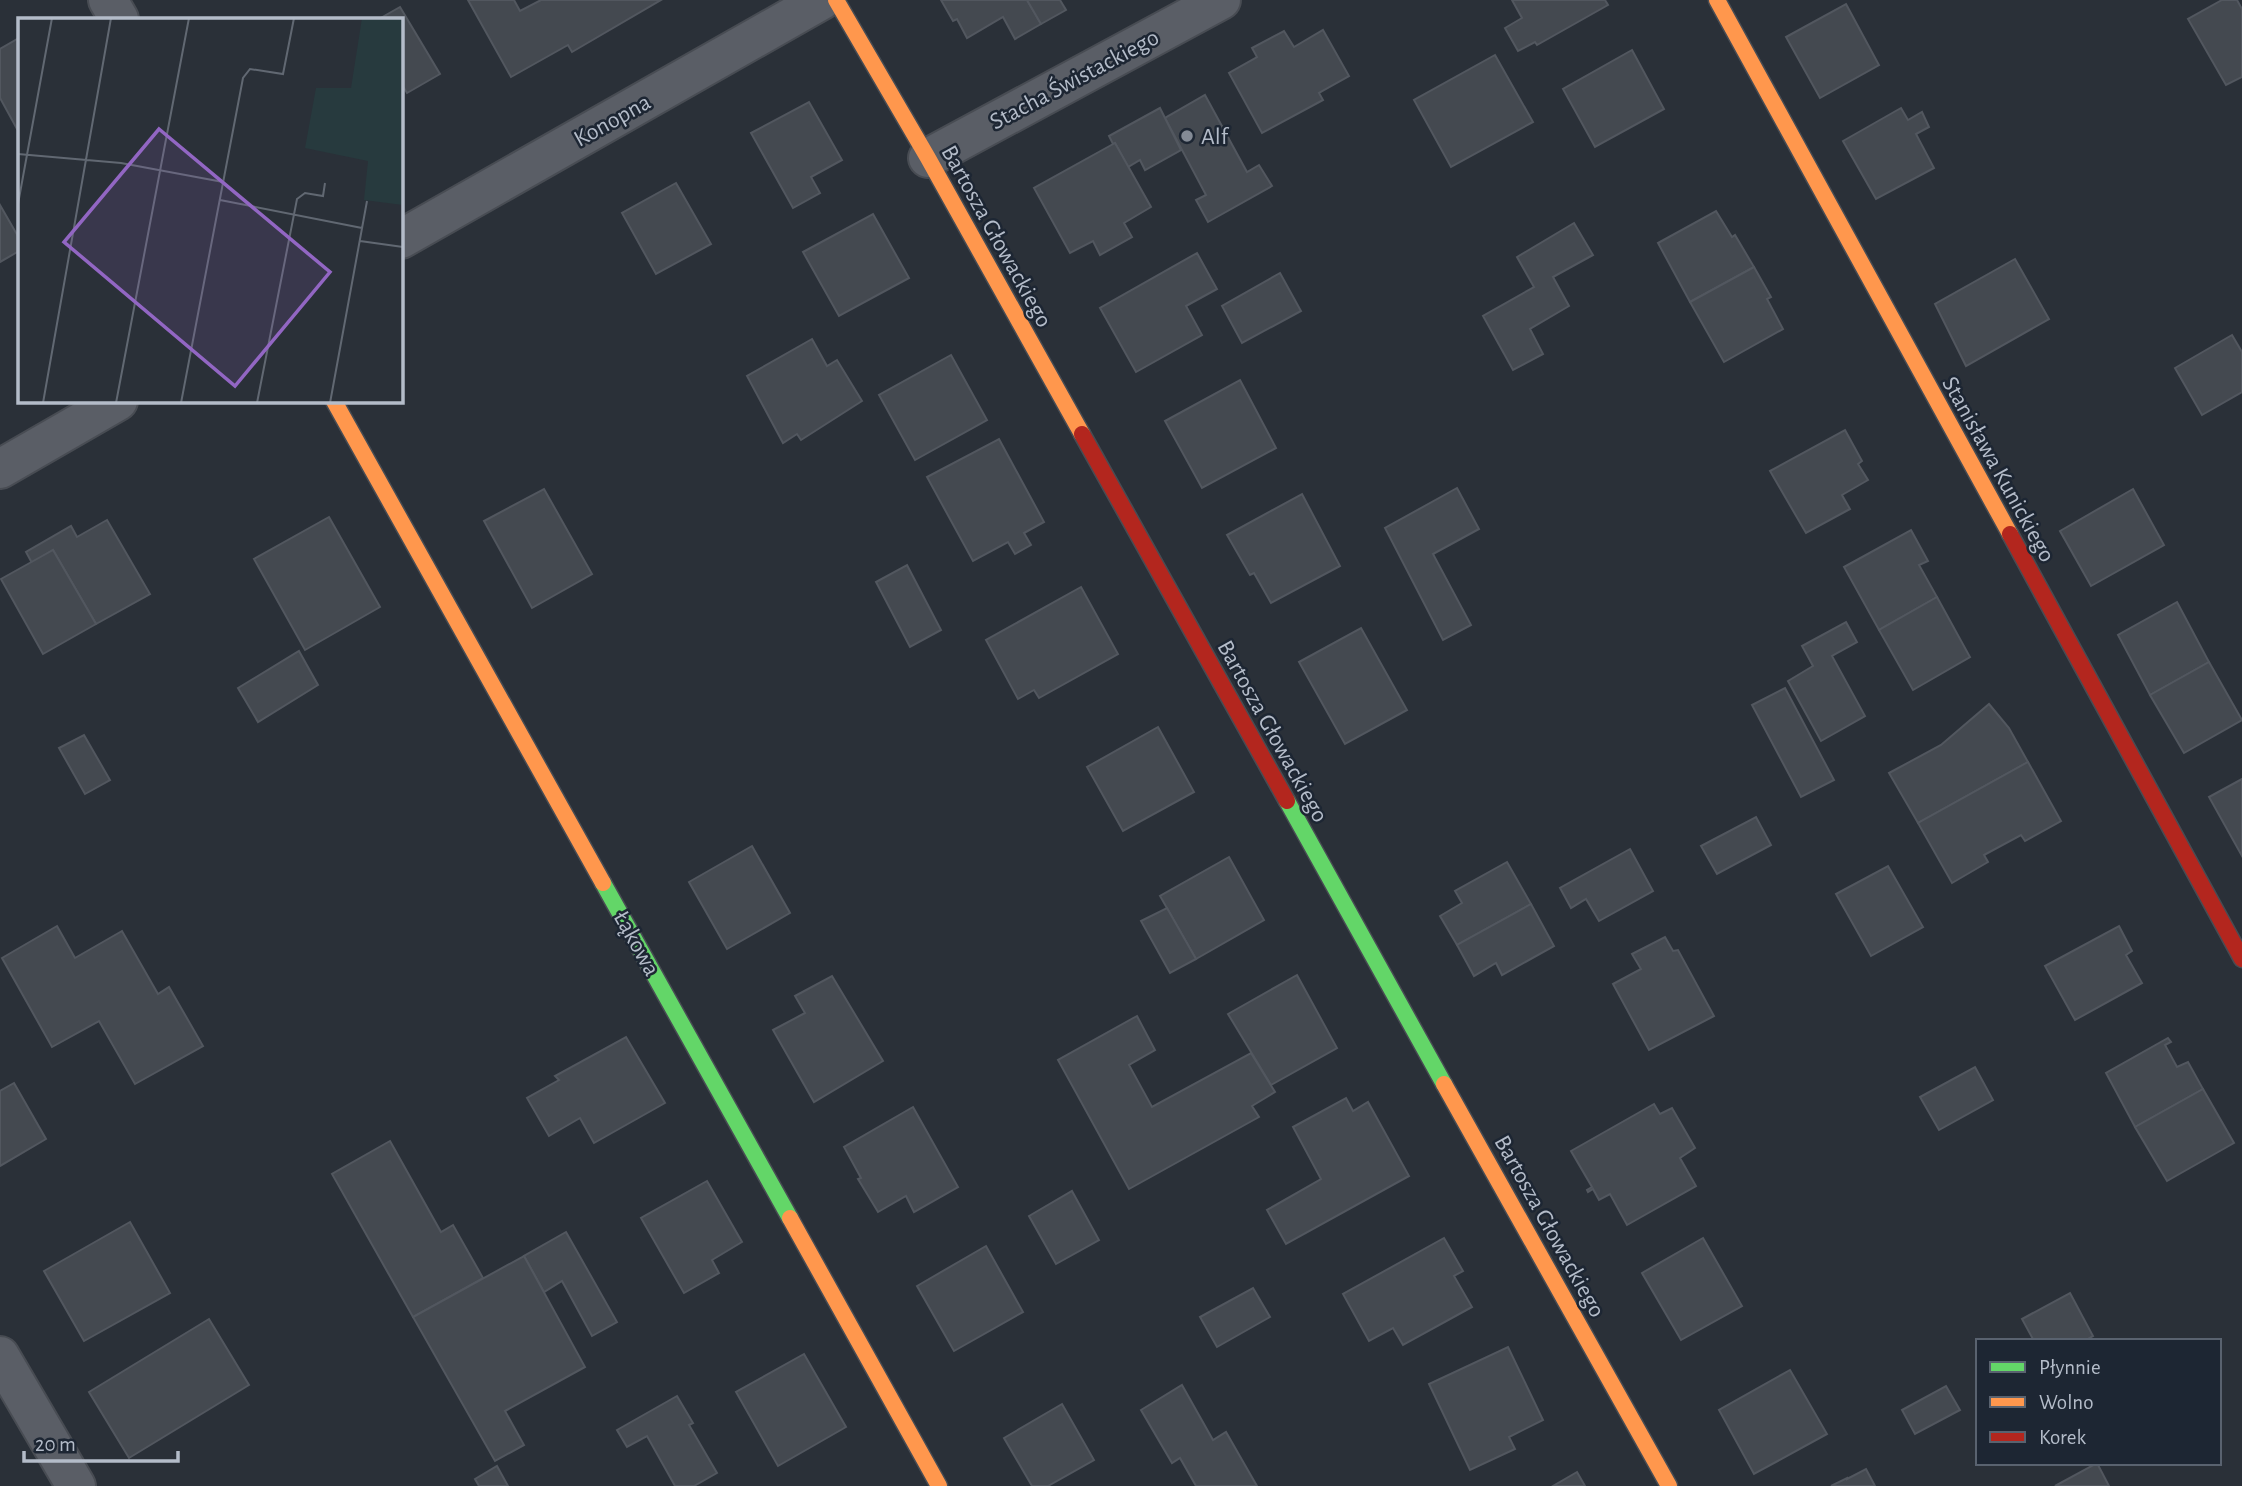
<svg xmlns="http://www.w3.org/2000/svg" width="2242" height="1486" viewBox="0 0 2242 1486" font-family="'Alegreya Sans',sans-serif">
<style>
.building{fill:#444950;stroke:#52575f;stroke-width:2}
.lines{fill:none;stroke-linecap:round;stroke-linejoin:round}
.street-casing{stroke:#484c53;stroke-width:42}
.fast-casing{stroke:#484c53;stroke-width:19}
.slow-casing{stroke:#484c53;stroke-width:19}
.jam-casing{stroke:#484c53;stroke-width:19}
.street{stroke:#5a5e66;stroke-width:38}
.fast{stroke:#63d668;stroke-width:16}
.slow{stroke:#ff974d;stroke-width:16}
.jam{stroke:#b3261e;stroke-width:16}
.poi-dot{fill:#848b96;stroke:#1d2633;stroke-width:2.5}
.labels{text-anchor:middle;stroke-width:5;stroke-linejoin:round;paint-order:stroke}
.street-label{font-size:24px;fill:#b4bcc9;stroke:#1d2633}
.poi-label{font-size:24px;fill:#b4bcc9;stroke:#1d2633;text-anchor:start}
.inset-road{fill:none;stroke:#616872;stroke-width:2}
.view{fill:#9266c3;fill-opacity:0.15;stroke:#9266c3;stroke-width:3.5}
.inset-edge{fill:none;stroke:#b4bcc9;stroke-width:3.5}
</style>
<rect width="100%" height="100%" fill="#2a3038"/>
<!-- building -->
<g class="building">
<path d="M468,0H514L520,11L541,0H661L572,52L568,45L511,77Z"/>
<path d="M941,0H1027L1041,24L1015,39L1003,17L967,38L957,19L953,21Z"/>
<path d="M1027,0H1060L1066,10L1041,24Z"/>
<path d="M1512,0H1605L1608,5L1537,45L1535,42L1518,51L1505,28L1522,18Z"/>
<path d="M2222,0H2237L2242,9V77L2226,85L2188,19Z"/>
<path d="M1846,4L1879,65L1820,98L1786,37Z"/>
<path d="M400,7L440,74L407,93L401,83V19H379Z"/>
<path d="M1323,30L1349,76L1319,93L1323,100L1262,133L1229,73L1257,57L1252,48L1284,31L1294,47Z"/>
<path d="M19,38V128L17,129L0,98V49Z"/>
<path d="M1632,50L1664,109L1595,147L1563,89Z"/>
<path d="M1495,55L1533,122L1451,167L1414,100Z"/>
<path d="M1205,95L1247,172L1259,165L1272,186L1208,222L1196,200L1206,195L1165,118Z"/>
<path d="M809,102L842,160L811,177L820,193L793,208L751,133Z"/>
<path d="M1160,108L1181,150L1145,170L1140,160L1128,167L1115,143L1113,144L1109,136Z"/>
<path d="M1901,108L1908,120L1922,112L1929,127L1916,134L1934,168L1876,199L1843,141Z"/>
<path d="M1115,143L1151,207L1124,223L1132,237L1100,255L1093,241L1070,253L1034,188Z"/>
<path d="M676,183L711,244L656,274L622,213Z"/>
<path d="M0,205L19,238V251L0,262Z"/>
<path d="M1716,211L1732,237L1735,235L1754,267L1690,302L1658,243Z"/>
<path d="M873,214L909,278L839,316L803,252Z"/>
<path d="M1574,223L1593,255L1553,277L1569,306L1530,329L1543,354L1513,370L1483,316L1534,287L1517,257Z"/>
<path d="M1197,253L1217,289L1186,306L1202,335L1136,372L1100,308Z"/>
<path d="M2015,259L2049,319L1966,366L1935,304Z"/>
<path d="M1754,267L1771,297L1767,299L1783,329L1724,362L1690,302Z"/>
<path d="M1280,273L1301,311L1242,343L1222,306Z"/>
<path d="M2232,335L2242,352V392L2202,415L2175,368Z"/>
<path d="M812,339L827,366L837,360L862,401L801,440L797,434L783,443L747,376Z"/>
<path d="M951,355L987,420L915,460L879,395Z"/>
<path d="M1240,380L1276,448L1202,488L1165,421Z"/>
<path d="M1845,430L1862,461L1858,464L1868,480L1842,495L1850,509L1806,533L1770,471Z"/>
<path d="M999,439L1044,522L1024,533L1031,545L1015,554L1008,542L973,561L927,477Z"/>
<path d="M1457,488L1479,529L1433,554L1471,625L1443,640L1385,528Z"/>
<path d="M544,489L592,574L532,608L484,521Z"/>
<path d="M2133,489L2164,545L2091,586L2060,531Z"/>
<path d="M1302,494L1340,566L1271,603L1254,573L1250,575L1227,535Z"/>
<path d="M329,517L380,607L305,650L254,559Z"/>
<path d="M107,520L150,594L96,624L53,550L32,563L26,552L71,526L77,537Z"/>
<path d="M1911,530L1928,561L1919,565L1937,597L1879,630L1844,567Z"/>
<path d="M53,550L96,624L43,654L1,579Z"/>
<path d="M907,565L941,630L910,647L876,582Z"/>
<path d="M1081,587L1118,654L1039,698L1034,690L1018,699L986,640Z"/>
<path d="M1937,597L1970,657L1913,690L1879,630Z"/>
<path d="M2177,602L2209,662L2150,695L2118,635Z"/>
<path d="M1846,622L1857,642L1832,656L1865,716L1821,741L1788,681L1813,666L1802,646Z"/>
<path d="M1361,628L1407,710L1345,744L1299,662Z"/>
<path d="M299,651L318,685L258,722L238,688Z"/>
<path d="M2209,662L2242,720L2184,753L2150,695Z"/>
<path d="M1785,688L1834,780L1801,797L1752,705Z"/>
<path d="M1989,704L2009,728L2028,762L1918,823L1889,773L1941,745Z"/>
<path d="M1158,727L1194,792L1123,831L1087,767Z"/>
<path d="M84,735L110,780L85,794L59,748Z"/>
<path d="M2028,762L2061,821L2025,841L2021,835L1984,855L1988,862L1952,883L1918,823Z"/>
<path d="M2242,779V856L2209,797Z"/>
<path d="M1756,817L1771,845L1717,874L1701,846Z"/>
<path d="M752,846L790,913L727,949L689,882Z"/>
<path d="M1630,849L1653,891L1599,921L1586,899L1571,908L1560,888Z"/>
<path d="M1229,857L1264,920L1196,959L1160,896Z"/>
<path d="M1507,862L1531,904L1457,945L1440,916L1462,903L1455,891Z"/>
<path d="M1888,866L1923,927L1871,956L1836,894Z"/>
<path d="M1531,904L1554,946L1502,975L1496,963L1474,976L1457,945Z"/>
<path d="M1167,908L1196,959L1170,973L1141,921Z"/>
<path d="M57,926L75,958L122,931L158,994L169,987L203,1046L135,1084L99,1021L52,1047L2,958Z"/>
<path d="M2119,926L2132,951L2126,955L2142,983L2075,1020L2045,966Z"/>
<path d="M1665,937L1673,951L1678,950L1714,1016L1649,1050L1613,984L1641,969L1632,954Z"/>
<path d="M1297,975L1337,1048L1271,1085L1228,1014Z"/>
<path d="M832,976L883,1061L814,1102L773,1030L805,1013L795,996Z"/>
<path d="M1137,1016L1155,1050L1129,1065L1152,1107L1251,1053L1275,1092L1252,1106L1259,1117L1129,1189L1058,1060Z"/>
<path d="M626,1037L665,1103L594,1143L580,1118L549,1136L527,1098L559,1080L555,1076Z"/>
<path d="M2168,1038L2171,1042L2165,1045L2177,1067L2188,1062L2203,1089L2135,1127L2106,1073Z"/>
<path d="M1975,1067L1993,1100L1939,1130L1920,1097Z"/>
<path d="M14,1083L46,1139L0,1166V1091Z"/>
<path d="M2203,1089L2234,1143L2167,1181L2135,1127Z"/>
<path d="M1346,1098L1353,1111L1368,1102L1409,1176L1286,1244L1267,1210L1321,1179L1293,1127Z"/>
<path d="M1654,1104L1660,1114L1672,1108L1695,1148L1680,1158L1696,1186L1627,1225L1610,1194L1599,1200L1593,1189L1588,1192L1587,1190L1592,1187L1571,1151Z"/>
<path d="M913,1107L958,1187L914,1212L906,1196L878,1212L858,1179L861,1178L844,1147Z"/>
<path d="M390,1141L441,1232L453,1225L483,1278L413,1317L332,1174Z"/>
<path d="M707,1181L742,1242L712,1260L719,1273L684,1293L641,1218Z"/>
<path d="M1072,1191L1099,1240L1056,1264L1029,1216Z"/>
<path d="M130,1222L170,1293L84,1341L44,1271Z"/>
<path d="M566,1232L617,1322L592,1336L562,1281L544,1292L524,1256Z"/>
<path d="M1444,1238L1463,1271L1454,1276L1472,1307L1403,1345L1393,1328L1369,1341L1343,1294Z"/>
<path d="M1703,1238L1742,1306L1681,1340L1642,1273Z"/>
<path d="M986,1246L1023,1312L954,1351L917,1286Z"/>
<path d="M524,1256L585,1367L505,1411L524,1445L495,1461L413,1317Z"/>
<path d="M1253,1288L1270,1317L1217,1347L1200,1317Z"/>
<path d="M2070,1293L2093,1336L2084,1341H2034L2022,1319Z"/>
<path d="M209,1319L249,1385L129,1458L89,1392Z"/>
<path d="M1508,1347L1543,1420L1509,1437L1515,1449L1470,1470L1429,1384Z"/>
<path d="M804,1354L846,1427L778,1466L736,1392Z"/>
<path d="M1790,1370L1827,1434L1754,1474L1719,1410Z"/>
<path d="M1182,1385L1213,1440L1226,1432L1257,1486H1196L1180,1458L1172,1463L1141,1410Z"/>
<path d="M1946,1386L1960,1410L1915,1434L1902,1410Z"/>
<path d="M677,1396L693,1423L689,1425L717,1473L694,1486H675L647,1436L627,1447L617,1430Z"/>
<path d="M1062,1404L1094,1460L1048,1486H1032L1004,1438Z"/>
<path d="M2097,1463L2109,1486H2055Z"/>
<path d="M497,1466L508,1486H479L475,1479Z"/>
<path d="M1866,1469L1875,1486H1831L1847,1478V1479Z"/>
<path d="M1577,1472L1585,1486H1553Z"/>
</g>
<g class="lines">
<!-- street casing -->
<g class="street-casing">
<g id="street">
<path d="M108,0L119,19"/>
<path d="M928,158L1221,0"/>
<path d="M401,239L822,0"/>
<path d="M0,469L118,401"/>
<path d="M0,1356L76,1486"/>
</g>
</g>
<!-- fast casing -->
<g class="fast-casing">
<g id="fast">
<path d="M1287,801L1444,1084"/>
<path d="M603,883L790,1218"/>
</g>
</g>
<!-- slow casing -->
<g class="slow-casing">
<g id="slow">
<path d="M836,0L928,158L1082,434"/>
<path d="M1717,0L2010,534"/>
<path d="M334,401L603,883"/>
<path d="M1444,1084L1669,1486"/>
<path d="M790,1218L939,1486"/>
</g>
</g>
<!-- jam casing -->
<g class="jam-casing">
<g id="jam">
<path d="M1082,434L1287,801"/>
<path d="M2010,534L2242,959"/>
</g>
</g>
<!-- street -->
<use href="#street" class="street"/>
<!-- fast -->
<use href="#fast" class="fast"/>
<!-- slow -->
<use href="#slow" class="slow"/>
<!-- jam -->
<use href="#jam" class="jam"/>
</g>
<!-- markers -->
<circle class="poi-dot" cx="1187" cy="136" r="7"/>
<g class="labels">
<!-- street labels -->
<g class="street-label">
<text transform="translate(1074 79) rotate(-28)" y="8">Stacha Świstackiego</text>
<text transform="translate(612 120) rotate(-29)" y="8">Konopna</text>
<text transform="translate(997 236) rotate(61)" y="8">Bartosza Głowackiego</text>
<text transform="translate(1999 469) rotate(61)" y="8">Stanisława Kunickiego</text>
<text transform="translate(1273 731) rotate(61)" y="8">Bartosza Głowackiego</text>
<text transform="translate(637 943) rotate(61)" y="8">Łąkowa</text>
<text transform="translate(1550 1226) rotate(61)" y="8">Bartosza Głowackiego</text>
</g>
<!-- poi labels -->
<g class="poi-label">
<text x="1201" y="144">Alf</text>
</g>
</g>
<!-- overview -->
<g transform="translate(18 18)">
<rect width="385" height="385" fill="#2a3038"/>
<path d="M344,0H385V187L346,182L350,143L287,130L298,70H333Z" fill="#273a3e"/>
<path class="inset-road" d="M0,136L103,145L205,164M202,182L344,210M0,186L34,0M342,223L385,229M25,385L93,0M98,385L171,0M163,385L225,60L232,51L265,56L276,0M239,385L279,181L287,175L305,178L307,165M312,385L349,183"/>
<path class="view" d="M141,111L312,254L217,368L46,224Z"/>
<rect width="385" height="385" class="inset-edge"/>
</g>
<!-- legend -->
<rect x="1976" y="1339" width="245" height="126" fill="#1d2633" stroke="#59626f" stroke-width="2"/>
<rect x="1990" y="1362" width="35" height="10" fill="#63d668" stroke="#59626f" stroke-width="2"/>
<text x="2039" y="1374" font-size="21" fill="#b4bcc9">Płynnie</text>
<rect x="1990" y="1397" width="35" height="10" fill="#ff974d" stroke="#59626f" stroke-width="2"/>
<text x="2039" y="1409" font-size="21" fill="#b4bcc9">Wolno</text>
<rect x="1990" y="1432" width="35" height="10" fill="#b3261e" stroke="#59626f" stroke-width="2"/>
<text x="2039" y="1444" font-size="21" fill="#b4bcc9">Korek</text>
<!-- scale -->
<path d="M24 1451v10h154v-10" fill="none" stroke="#b4bcc9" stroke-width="3.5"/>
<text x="35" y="1451" font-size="21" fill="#b4bcc9" stroke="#1d2633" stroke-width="5" paint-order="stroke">20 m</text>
</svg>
